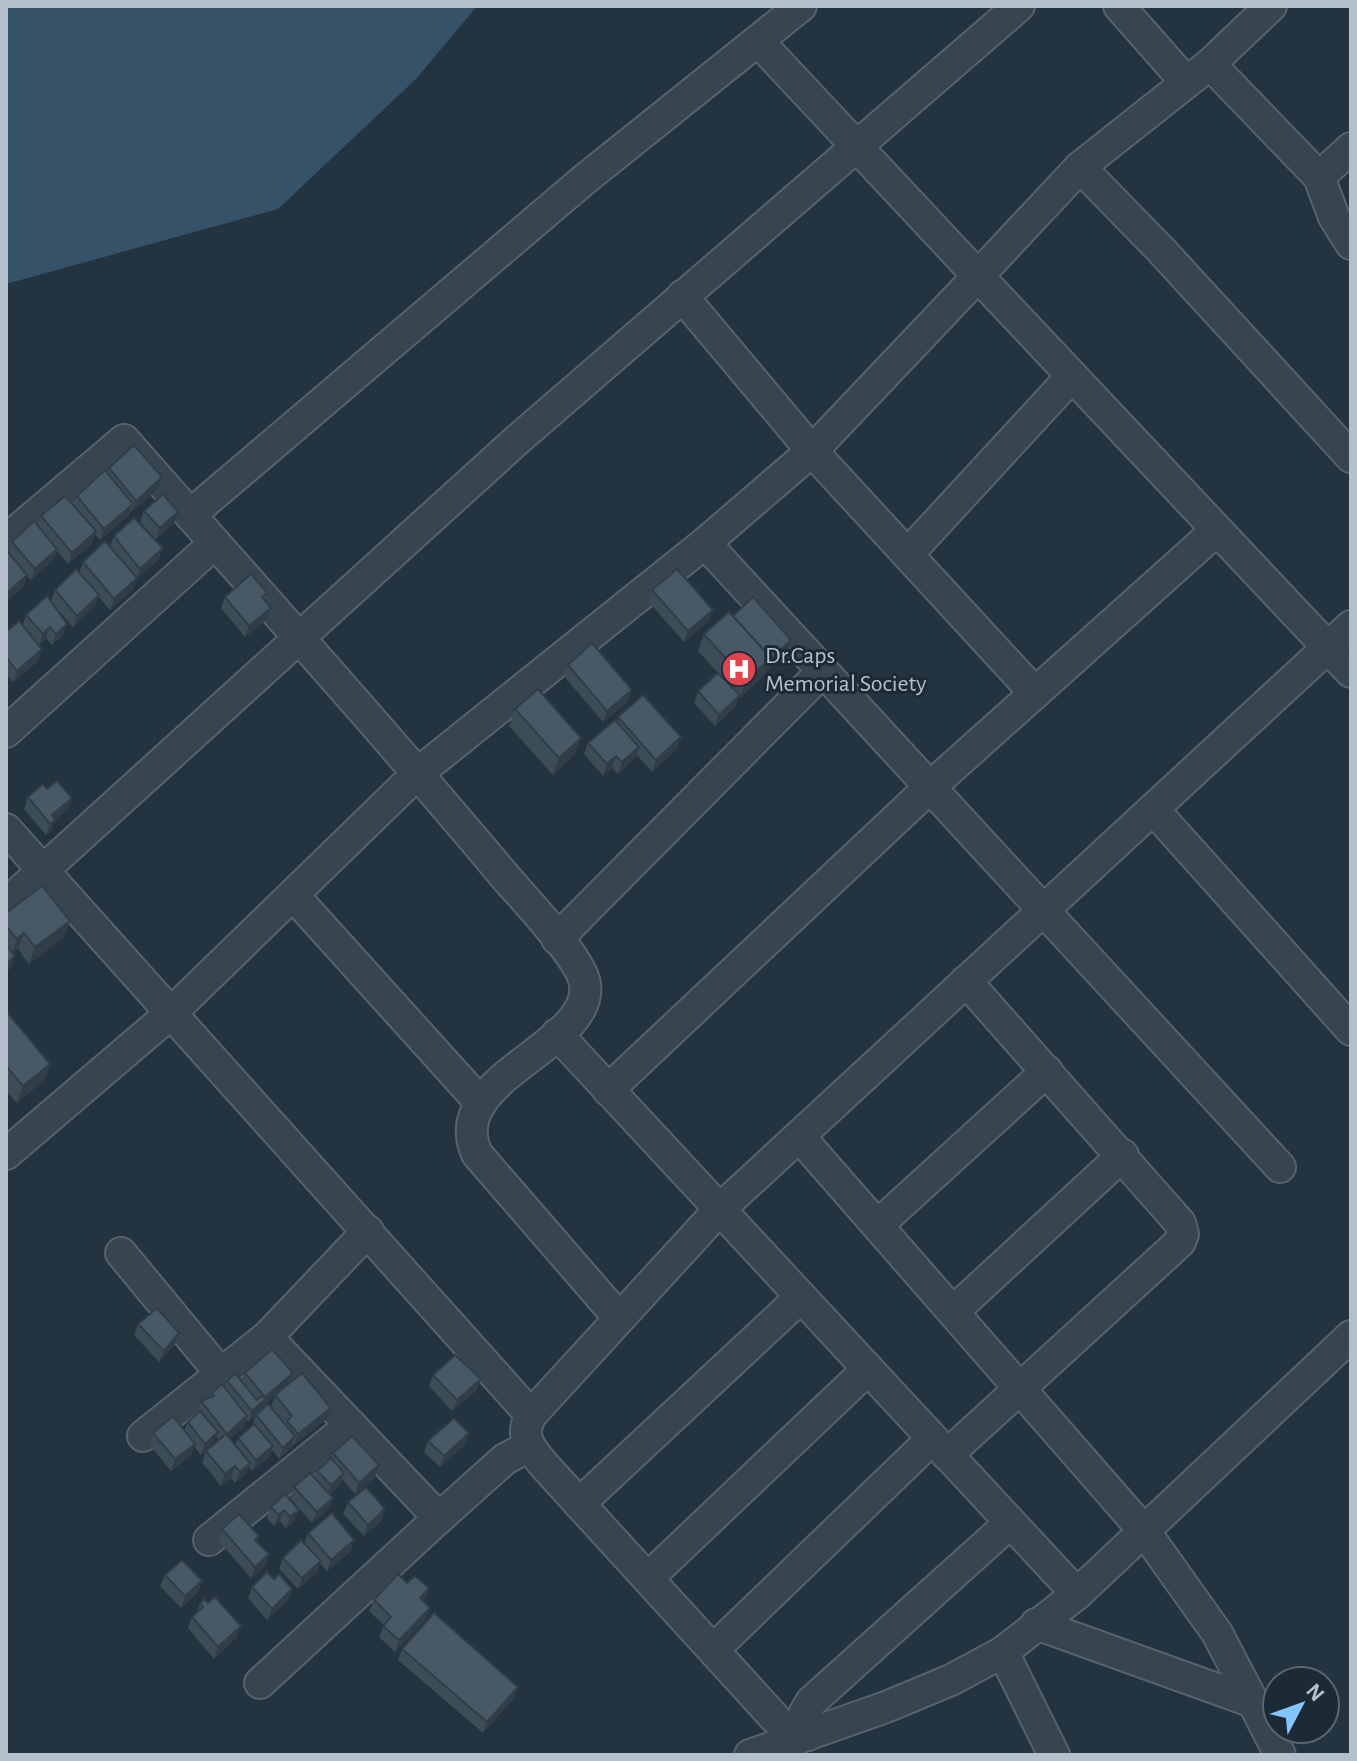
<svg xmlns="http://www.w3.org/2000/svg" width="1357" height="1761" viewBox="0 0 1357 1761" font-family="'Alegreya Sans',sans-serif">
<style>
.water{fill:#365268}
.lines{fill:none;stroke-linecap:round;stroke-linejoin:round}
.minor-casing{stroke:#55636e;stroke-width:34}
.minor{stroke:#374550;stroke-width:30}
.wall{fill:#3d4d58;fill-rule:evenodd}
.shaded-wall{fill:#323e47}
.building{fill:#475966;stroke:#323e47;stroke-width:2}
.labels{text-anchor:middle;stroke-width:6;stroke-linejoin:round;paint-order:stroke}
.poi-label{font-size:24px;fill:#b4c0cb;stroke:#1c2a35;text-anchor:start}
</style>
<rect width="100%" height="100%" fill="#233340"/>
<!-- water -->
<path class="water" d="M6,6H477L416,79L278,209L6,284Z"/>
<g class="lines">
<!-- minor casing -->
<g class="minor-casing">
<g id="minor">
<path d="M1119,6L1186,82"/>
<path d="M1271,6L1210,64L1080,167L978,276L1351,672"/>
<path d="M1210,64L1319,177L1334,217L1351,244"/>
<path d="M1080,167L1161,250L1351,457"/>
<path d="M1319,177L1351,148"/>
<path d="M682,296L812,451L1035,693"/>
<path d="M190,515L585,179L801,6"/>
<path d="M6,540L124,440C251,584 379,726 502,873C521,896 581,957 585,984C594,1047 442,1077 477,1154L619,1318"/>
<path d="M705,543L1280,1167"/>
<path d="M908,554L1072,376"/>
<path d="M6,732L215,543"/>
<path d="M1153,809L1351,1030"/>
<path d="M6,829L531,1415"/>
<path d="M293,895L479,1101"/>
<path d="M6,904L516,441L1019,6"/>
<path d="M557,939L821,673"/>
<path d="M557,1034L1077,1594"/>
<path d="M608,1090L929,788L1217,530"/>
<path d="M799,1136L1145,1532L1217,1633L1253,1702"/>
<path d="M6,1154L170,1014L418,773L705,543L812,451L978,276L759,42"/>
<path d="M879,1224L1047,1071"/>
<path d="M121,1253L221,1374"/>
<path d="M955,1310L1123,1155"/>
<path d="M267,1337L368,1231"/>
<path d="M143,1436L267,1337L439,1518L505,1459L529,1446"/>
<path d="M947,1455L1180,1242L1183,1234L1180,1223L966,981"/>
<path d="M579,1504L801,1297"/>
<path d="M209,1540L351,1425"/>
<path d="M648,1578L868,1369"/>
<path d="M1036,1624L1253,1702L1280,1755"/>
<path d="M714,1649L932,1439"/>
<path d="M1003,1652L1054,1755"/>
<path d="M260,1683L439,1518"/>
<path d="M808,1735L804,1714L811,1702L1010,1523"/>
<path d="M795,1740L544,1465C530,1448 519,1436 531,1415L719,1210L1351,626"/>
<path d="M750,1755L886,1707L951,1680L1003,1652L1077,1594L1351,1336"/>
</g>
</g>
<!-- minor -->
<use href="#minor" class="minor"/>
</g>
<!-- wall -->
<g class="wall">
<path d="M109,468L158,489L131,512L130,511L129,515L100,540L95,534L92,543L68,564L57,551L53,560L31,580L27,576L23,587L6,602V553L8,552L12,542L38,526L41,516L73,505L77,496L107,473Z"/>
<path d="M144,511L174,523L156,539L140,522Z"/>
<path d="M114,536L159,559L136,580L133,589L110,610L98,596L95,606L73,627L52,603L63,635L52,645L46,638L39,645L38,661L13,682L8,676L6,682V632L23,625L26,615L51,601L55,590L79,573L83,562L110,546Z"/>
<path d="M652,590L713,610L709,621L684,642L648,601Z"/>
<path d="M267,593L264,600L271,608L267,619L245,637L221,608L225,597Z"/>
<path d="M733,616L787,651L766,671L765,674L740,698L739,697L736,706L715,726L694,703L698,691L718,673L698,651L704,634Z"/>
<path d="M568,665L632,690L628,701L603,722L564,676Z"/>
<path d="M515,709L575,754L553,775L509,726Z"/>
<path d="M618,717L677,749L652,772L636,754L635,758L618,774L612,768L603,776L584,754L588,743L617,722Z"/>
<path d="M28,797L68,809L55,820L51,831L46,835L24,809Z"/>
<path d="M6,913L64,937L29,964L18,949L13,954L11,967L6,972Z"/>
<path d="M6,1011L50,1064L44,1080L17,1103L7,1092L6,1095Z"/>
<path d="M138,1324L179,1333L175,1344L159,1362L134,1335Z"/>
<path d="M245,1373L289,1384L331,1408L327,1419L294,1445L293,1444L291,1448L279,1459L272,1450L269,1457L252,1471L249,1467L246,1474L235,1483L231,1478L221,1486L202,1462L206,1451L219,1440L216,1436L213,1443L201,1455L194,1446L191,1455L171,1471L149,1444L153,1433L184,1431L188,1422L198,1413L201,1401L210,1398L212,1393L224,1387L227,1381H241ZM275,1396L271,1407L262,1410L263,1406ZM259,1413L256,1415L252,1427L238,1438L235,1445L230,1439L243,1428L246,1420L248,1422Z"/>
<path d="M433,1375L481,1379L477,1390L452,1411L429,1386Z"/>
<path d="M469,1433L465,1444L440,1467L424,1452L428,1441Z"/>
<path d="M333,1453L375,1477L355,1494L342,1479L340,1485L329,1494V1509L312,1523L290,1498L294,1487L314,1477L317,1471L331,1458Z"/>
<path d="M285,1494L295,1521L286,1528L280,1521L274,1526L267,1518L271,1507Z"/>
<path d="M348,1502L385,1509L381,1521L364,1536L343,1514Z"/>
<path d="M222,1529L259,1536L257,1541L265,1566L251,1578L218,1540Z"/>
<path d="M308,1533L354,1540L350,1552L327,1571L320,1563L317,1572L298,1589L279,1569L283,1558L304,1543Z"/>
<path d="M165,1575L202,1581L198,1592L181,1608L160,1586Z"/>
<path d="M274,1579L292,1589L288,1600L267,1620L248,1598L252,1587Z"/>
<path d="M407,1583L429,1588L423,1601L430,1608L426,1619L395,1652L379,1637L384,1625L369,1611L374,1600Z"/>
<path d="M200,1604L237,1637L214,1659L188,1628L192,1617L197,1612Z"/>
<path d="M402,1649L514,1698L483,1733L398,1660Z"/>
</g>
<!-- shaded-wall -->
<g class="shaded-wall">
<path d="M162,477L158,489L131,512L136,501Z"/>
<path d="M133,504L129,515L100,540L104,529Z"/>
<path d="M178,512L174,523L156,539L160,528Z"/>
<path d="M96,531L92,543L68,564L72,553Z"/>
<path d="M163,548L159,559L136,580L133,589L110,610L114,599L137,578L140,569Z"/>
<path d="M57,549L53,560L31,580L35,569Z"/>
<path d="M27,575L23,587L6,602V594Z"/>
<path d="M99,595L95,606L73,627L77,616Z"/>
<path d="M271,608L267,619L245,637L249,626Z"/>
<path d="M713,610L709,621L684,642L688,631Z"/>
<path d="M67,624L63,635L52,645L56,634Z"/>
<path d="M50,627L46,638L39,645L43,634Z"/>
<path d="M791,640L787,651L766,671L770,660Z"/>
<path d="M42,649L38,661L13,682L17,671Z"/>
<path d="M771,658L765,674L740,698L746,681Z"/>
<path d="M632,690L628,701L603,722L607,711Z"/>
<path d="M740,695L736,706L715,726L719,715Z"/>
<path d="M681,737L677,749L652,772L656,760Z"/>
<path d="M581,738L575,754L553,775L559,758Z"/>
<path d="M639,747L635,758L618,774L622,762Z"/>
<path d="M616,756L612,768L603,776L607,764Z"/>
<path d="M72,798L68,809L55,820L51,831L46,835L50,824L52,815Z"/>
<path d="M70,921L64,937L29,964L35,947Z"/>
<path d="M24,933L18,949L11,956L17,939Z"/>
<path d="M15,956L11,967L6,972V964Z"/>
<path d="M50,1064L44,1080L17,1103L23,1086Z"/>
<path d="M179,1333L175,1344L159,1362L164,1351Z"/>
<path d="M293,1373L289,1384L263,1406L261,1410L248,1422L252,1411L263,1401L265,1397Z"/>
<path d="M481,1379L477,1390L452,1411L457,1400Z"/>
<path d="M331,1408L327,1419L294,1445L298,1434Z"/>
<path d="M247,1416L243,1428L223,1445L227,1434Z"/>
<path d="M218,1432L213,1443L201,1455L205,1444Z"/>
<path d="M469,1433L465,1444L440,1467L444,1456Z"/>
<path d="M295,1436L291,1448L279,1459L283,1448Z"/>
<path d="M195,1444L191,1455L171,1471L175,1459Z"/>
<path d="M273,1446L269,1457L252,1471L256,1460Z"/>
<path d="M250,1463L246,1474L235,1483L240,1472Z"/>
<path d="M379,1465L375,1477L355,1494L359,1483Z"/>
<path d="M235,1466L231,1478L221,1486L225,1474Z"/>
<path d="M344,1473L340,1485L326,1496L331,1485Z"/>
<path d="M333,1498L329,1509L312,1523L317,1512Z"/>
<path d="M385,1509L381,1521L364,1536L368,1525Z"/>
<path d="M284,1510L280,1521L274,1526L279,1515Z"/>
<path d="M299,1510L295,1521L286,1528L290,1517Z"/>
<path d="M354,1540L350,1552L327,1571L331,1560Z"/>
<path d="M269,1554L265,1566L251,1578L255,1567Z"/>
<path d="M321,1561L317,1572L298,1589L302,1578Z"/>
<path d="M202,1581L198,1592L181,1608L185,1596Z"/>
<path d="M429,1588L425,1600L416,1609L420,1598Z"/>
<path d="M292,1589L288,1600L267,1620L272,1609Z"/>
<path d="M430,1608L426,1619L395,1652L399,1640Z"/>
<path d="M241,1626L237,1637L214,1659L218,1647Z"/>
<path d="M518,1687L514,1698L483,1733L487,1722Z"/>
</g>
<!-- building -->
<g class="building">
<path d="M134,445L162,477L136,501L109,468Z"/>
<path d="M105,470L133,504L104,529L77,496Z"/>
<path d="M163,494L178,512L160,528L144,511Z"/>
<path d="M65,496L96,531L72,553L41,516Z"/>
<path d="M134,518L163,548L140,569L114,536Z"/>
<path d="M34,521L57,549L35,569L12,542Z"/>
<path d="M105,541L137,578L114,599L83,562Z"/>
<path d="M8,552L27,575L6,594V553Z"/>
<path d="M76,569L99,595L77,616L55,590Z"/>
<path d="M677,569L713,610L688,631L652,590Z"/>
<path d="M251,574L267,593L262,597L271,608L249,626L225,597Z"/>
<path d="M47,596L67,624L56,634L50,627L43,634L26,615Z"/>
<path d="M753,597L791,640L770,660V659L771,658L733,616Z"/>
<path d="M729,612L771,658L746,681L704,634Z"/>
<path d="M19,621L42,649L17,671L6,657V632Z"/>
<path d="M592,643L632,690L607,711L568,665Z"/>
<path d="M718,673L740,695L719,715L698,691Z"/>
<path d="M538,689L581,738L559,758L515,709Z"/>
<path d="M643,695L681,737L656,760L618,717Z"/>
<path d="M615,720L639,747L622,762L616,756L607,764L588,743Z"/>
<path d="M57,781L72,798L52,815L55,820L50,824L28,797L43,784L47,789Z"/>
<path d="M42,886L70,921L35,947L24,933L17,939L6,926V913Z"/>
<path d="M6,945L15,956L6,964Z"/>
<path d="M6,1011L50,1064L23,1086L6,1066Z"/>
<path d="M157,1308L179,1333L164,1351L138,1324Z"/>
<path d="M272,1349L293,1373L265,1397L245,1373Z"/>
<path d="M455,1355L481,1379L457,1400L433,1375Z"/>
<path d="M235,1373L257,1400L261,1396L266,1399L252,1411L227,1381Z"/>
<path d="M302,1373L331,1408L298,1434L287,1421L292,1416L275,1395Z"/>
<path d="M222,1384L247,1416L227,1434L201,1401L214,1396L212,1393Z"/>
<path d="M268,1404L295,1436L283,1448L256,1415Z"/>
<path d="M200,1411L218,1432L205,1444L188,1422Z"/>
<path d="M173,1416L195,1444L175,1459L153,1433Z"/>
<path d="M454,1418L469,1433L444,1456L428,1441Z"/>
<path d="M254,1424L273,1446L256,1460L238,1438Z"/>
<path d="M226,1434L250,1463L240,1472L235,1466L225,1474L206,1451Z"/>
<path d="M352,1436L379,1465L359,1483L333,1453Z"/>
<path d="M331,1458L344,1473L331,1485L317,1471Z"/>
<path d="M310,1473L333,1498L317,1512L294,1487Z"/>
<path d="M366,1487L385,1509L368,1525L348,1502Z"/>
<path d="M285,1494L299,1510L290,1517L284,1510L279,1515L271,1507Z"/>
<path d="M332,1513L354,1540L331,1560L308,1533Z"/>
<path d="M239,1514L259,1536L255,1540L269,1554L255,1567L222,1529Z"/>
<path d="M301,1540L321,1561L302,1578L283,1558Z"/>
<path d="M182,1560L202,1581L185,1596L165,1575Z"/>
<path d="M267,1572L274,1579L279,1574L292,1589L272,1609L252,1587Z"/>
<path d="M398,1574L407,1583L415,1576L429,1588L420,1598L430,1608L399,1640L383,1626L391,1617L374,1600Z"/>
<path d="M215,1597L241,1626L218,1647L192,1617L203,1607L200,1604L204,1599L208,1603Z"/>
<path d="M434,1613L518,1687L487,1722L402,1649Z"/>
</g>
<!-- icons -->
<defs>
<g id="hospital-disc" transform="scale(1.8)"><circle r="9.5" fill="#e0444e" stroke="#1c2a35"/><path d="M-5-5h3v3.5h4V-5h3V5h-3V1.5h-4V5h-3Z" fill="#fff"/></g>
</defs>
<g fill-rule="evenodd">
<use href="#hospital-disc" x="739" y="669"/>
</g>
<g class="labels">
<!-- poi labels -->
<g class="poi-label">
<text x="765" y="663">Dr.Caps<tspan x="765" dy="28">Memorial Society</tspan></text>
</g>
</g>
<!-- border -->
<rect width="1357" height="1761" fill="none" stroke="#b4c0cb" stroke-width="16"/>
<!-- north arrow -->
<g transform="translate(1301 1705) rotate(49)"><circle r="38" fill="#1c2a35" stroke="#596671" stroke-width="2"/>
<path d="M0-6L14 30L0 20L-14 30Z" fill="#86c4fd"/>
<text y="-12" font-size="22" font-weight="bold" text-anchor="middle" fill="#b4c0cb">N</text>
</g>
</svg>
